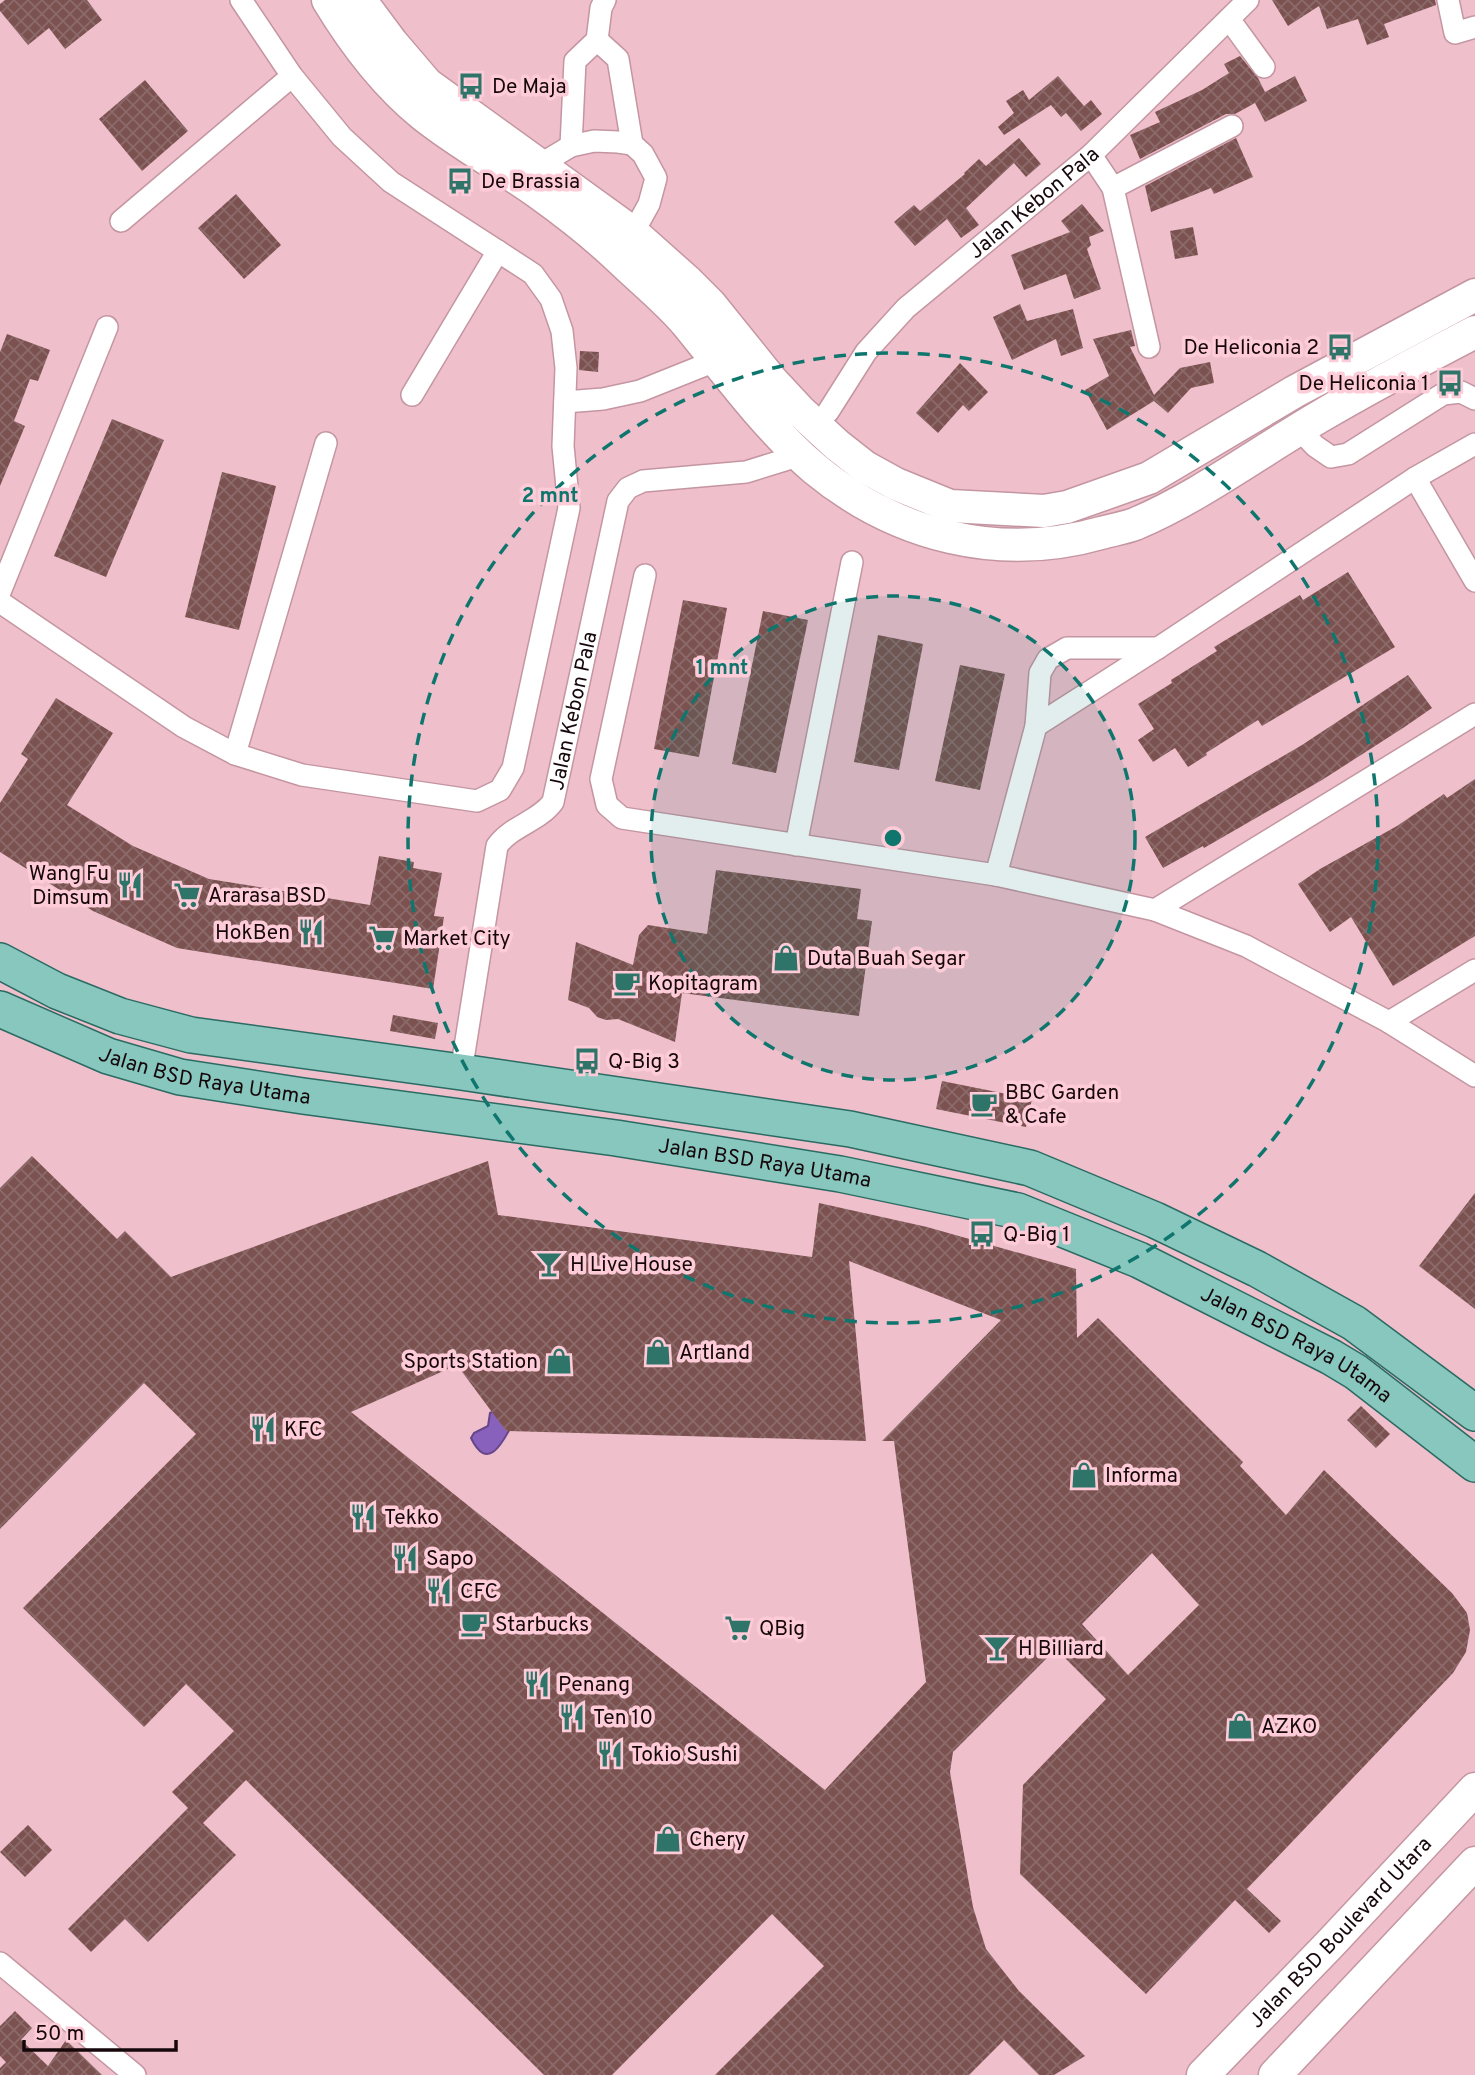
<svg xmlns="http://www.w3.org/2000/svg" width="1475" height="2075" viewBox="0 0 1475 2075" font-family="Overpass,sans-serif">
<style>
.water{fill:#8861bd;stroke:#664688;stroke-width:2}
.building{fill:url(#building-cross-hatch);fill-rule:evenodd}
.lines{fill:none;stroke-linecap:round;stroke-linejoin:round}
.street-casing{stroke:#c496a1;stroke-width:24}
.secondary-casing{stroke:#c496a1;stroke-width:35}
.primary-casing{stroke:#2b6b63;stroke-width:38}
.street{stroke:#fff;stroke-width:21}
.secondary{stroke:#fff;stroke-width:32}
.primary{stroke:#87c7be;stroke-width:35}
.ring{fill:none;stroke:#0f766e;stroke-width:3.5;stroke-dasharray:12 9}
.labels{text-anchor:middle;stroke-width:7;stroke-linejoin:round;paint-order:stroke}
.poi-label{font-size:21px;fill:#16070b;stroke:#fdccd8;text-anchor:start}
.street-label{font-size:21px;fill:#16070b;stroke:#fdccd8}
.centre{fill:#0f766e;stroke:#fdccd8;stroke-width:3.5}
.ring-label{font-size:21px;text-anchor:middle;font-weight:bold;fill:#0f766e;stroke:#fdccd8;stroke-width:7;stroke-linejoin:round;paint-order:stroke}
</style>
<defs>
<pattern id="building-cross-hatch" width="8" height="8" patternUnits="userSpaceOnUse" patternTransform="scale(1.75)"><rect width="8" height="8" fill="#7c5250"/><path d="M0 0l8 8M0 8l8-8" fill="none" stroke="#8b6b6a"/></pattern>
</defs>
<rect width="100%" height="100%" fill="#efbfcb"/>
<!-- water -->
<path class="water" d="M498,1409L512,1425C501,1446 487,1471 471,1438L474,1433L488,1426L490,1413Z"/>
<!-- building -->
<g class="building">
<path d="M5,0H87L102,20L65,49L49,28L28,45L0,11V4Z"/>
<path d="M1272,0H1435L1436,5L1384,24L1389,37L1367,45L1358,19L1327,29L1319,6L1288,26Z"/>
<path d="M1240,56L1258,78L1265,92L1295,76L1307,101L1265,122L1255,103L1235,114H1226L1140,159L1130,135L1160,122L1155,112L1202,90L1229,73L1224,64Z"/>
<path d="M1058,76L1084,106L1091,100L1102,114L1081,131L1066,113L1061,117L1051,105L1004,135L998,127L1014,113L1006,101L1023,90L1029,100Z"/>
<path d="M145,80L188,131L142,171L99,119Z"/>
<path d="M1019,138L1041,164L1026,177L1014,163L966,208L979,225L961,238L947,219L915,246L894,222L914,205L920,211L965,174L964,173L979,159L986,166Z"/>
<path d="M1236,138L1253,177L1214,194L1211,188L1151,212L1145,186Z"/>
<path d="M236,194L281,245L244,279L198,228Z"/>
<path d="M1082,204L1104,231L1089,237L1091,245L1087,249L1101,289L1074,299L1066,274L1024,290L1011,255L1070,232L1061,221Z"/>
<path d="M1193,227L1198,255L1175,259L1170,231Z"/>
<path d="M1020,304L1027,321L1073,309L1083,348L1061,356L1056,339L1012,360L993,317Z"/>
<path d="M1131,330L1135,346L1130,347L1154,395L1180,368L1210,362L1214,383L1191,388L1168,413L1154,401L1107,430L1085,390L1109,376L1093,339Z"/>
<path d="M7,334L50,350L38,381L30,379L14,421L25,426L0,486V352Z"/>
<path d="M580,351L599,352L598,372L579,370Z"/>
<path d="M960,363L988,392L969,411L963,405L938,433L916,413Z"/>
<path d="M112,419L164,440L106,577L54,556Z"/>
<path d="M222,472L276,486L239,630L185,617Z"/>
<path d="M1348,572L1395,647L1262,726L1258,720L1206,753L1207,755L1188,767L1175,748L1153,762L1138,740L1154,729L1138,704L1172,683L1171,680L1217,651L1214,647L1300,595L1303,600Z"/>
<path d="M683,600L727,608L699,757L654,749Z"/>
<path d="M763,611L808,620L776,773L732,764Z"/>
<path d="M878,635L923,644L899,770L854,762Z"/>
<path d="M960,665L1005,674L980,790L935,781Z"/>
<path d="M1408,675L1432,708L1403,728L1322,780L1204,848L1203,846L1163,868L1145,837L1302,745Z"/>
<path d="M56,698L113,733L67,805L133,846L209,879L370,905L379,856L414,862L413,868L442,873L434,916L444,917L433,989L177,948L93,911L0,852V803L28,759L21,754Z"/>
<path d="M1475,779V936L1393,986L1351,917L1330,932L1298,884L1320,869L1397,826L1444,794L1447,798Z"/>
<path d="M716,870L861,889L857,919L872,921L859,1016L682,993L675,1042L618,1019L606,1020L597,1017L589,1008L568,1000L576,942L633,965L639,935L648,925L707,934Z"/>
<path d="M393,1015L438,1023L435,1039L390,1031Z"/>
<path d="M942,1081L1032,1099L1026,1127L936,1109Z"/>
<path d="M32,1156L117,1239L125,1231L171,1277L488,1161L498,1215L812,1257L819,1203L927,1227L1076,1269L1077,1338L1098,1318L1243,1462L1240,1466L1286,1515L1324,1470L1452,1593L1467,1613L1470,1630L1466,1652L1453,1673L1247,1889L1281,1921L1269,1933L1235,1900L1146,1994L1020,1874L1023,1785L1106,1699L1056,1649L953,1752L950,1772L973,1907L986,1949L1019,1991L1085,2056L1054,2075H1039L1004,2040L969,2075H715L824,1966L772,1914L612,2075H544L246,1780L203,1823L236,1855L148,1942L125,1919L91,1952L68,1929L188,1808L172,1792L234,1731L186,1684L144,1727L23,1608L196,1434L144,1383L0,1529V1188ZM849,1261L1001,1320L882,1441H894L926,1682L825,1790L351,1412L457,1365L506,1431L866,1441ZM1152,1553L1199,1605L1128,1675L1082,1624Z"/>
<path d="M1475,1193V1309L1419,1266Z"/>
<path d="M1361,1406L1390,1434L1376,1448L1347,1420Z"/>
<path d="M28,1825L52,1850L25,1877L0,1852Z"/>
<path d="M15,2011L32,2028L21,2040L48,2066L66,2040L102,2075H0V2068L6,2062L0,2056V2026Z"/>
</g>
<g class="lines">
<!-- street casing -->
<g class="street-casing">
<g id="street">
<path d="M1448,0L1455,33L1475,27"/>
<path d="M1229,19L1264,67"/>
<path d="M597,40L618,59L632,144"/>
<path d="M571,146L575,61L597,40L601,8L605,0"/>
<path d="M1091,155L1113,188L1149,347"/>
<path d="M541,164L571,146L594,141L618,142L632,144L643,154L656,178L649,204L633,233"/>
<path d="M1113,188L1232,126"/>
<path d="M121,221L292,76"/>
<path d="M412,395L498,251"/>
<path d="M565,402L603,399L640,391L715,361"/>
<path id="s1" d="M828,412L866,352L906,308L1091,155L1248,0"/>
<path d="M1300,430L1315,446L1331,457L1348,454L1443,394L1461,392L1475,399"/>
<path d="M1475,444L1415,478L1475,581"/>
<path d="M645,575L601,779L607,805L622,818L996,875L1036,726L1158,648L1415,478"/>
<path d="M0,592L107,327"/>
<path d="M0,602L184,727L235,754L302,775L477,801L500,790L513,768L569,508L563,446L566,368L562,331L551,299L533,274L391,182L342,137L292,76L241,0"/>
<path d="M1036,726L1040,673L1048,659L1067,648H1158"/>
<path d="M235,754L326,443"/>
<path d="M796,845L852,562"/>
<path d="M996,875L1155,910L1246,946L1389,1022L1475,1076"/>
<path d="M1155,910L1475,714"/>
<path d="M1389,1022L1475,970"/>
<path id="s2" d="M461,1072L497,846C511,826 538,822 553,802L618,501L628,488L643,481L746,472L788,459"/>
<path d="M0,1963L135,2075"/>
</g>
</g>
<!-- secondary casing -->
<g class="secondary-casing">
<g id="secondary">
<path d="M328,0C354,43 383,82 422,114C459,144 501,166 540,194C568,214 597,237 622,261C644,282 669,302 688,325C729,375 766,427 815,469C896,536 999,562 1101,533C1112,530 1124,528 1135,524C1199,497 1259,452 1319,417C1370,387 1423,359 1475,332"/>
<path d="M360,0L392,43L427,84L633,233L688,282L710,304L772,381L799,410L837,445L865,467L896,484L950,506L1044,511L1067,507L1149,478L1294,392L1475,295"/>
<path id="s3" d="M1203,2075L1330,1944L1475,1789"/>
<path d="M1275,2075L1475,1863"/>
</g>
</g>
<!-- primary casing -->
<g class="primary-casing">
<g id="primary">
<path d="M0,961L57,991L120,1016L191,1035L461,1072L850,1129L1030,1168L1155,1220L1257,1269L1354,1323L1475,1413"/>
<path id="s4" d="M0,1009L108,1056L180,1077L303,1096L616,1138L840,1174L1018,1211L1139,1260L1331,1357L1356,1372L1475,1464"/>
</g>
</g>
<!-- street -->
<use href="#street" class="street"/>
<!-- secondary -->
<use href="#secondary" class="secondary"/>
<!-- primary -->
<use href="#primary" class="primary"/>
</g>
<!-- distance rings -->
<circle cx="893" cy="838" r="242" fill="#0f766e" fill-opacity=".12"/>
<g class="ring">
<circle cx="893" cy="838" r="242"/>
<circle cx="893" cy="838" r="485"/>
</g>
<!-- icons -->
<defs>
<g id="bus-bare" transform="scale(2.1)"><path d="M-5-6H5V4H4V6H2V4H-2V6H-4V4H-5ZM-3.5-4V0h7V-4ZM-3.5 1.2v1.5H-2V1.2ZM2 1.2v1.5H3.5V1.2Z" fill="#2e7469" stroke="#fdccd8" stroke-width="2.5" paint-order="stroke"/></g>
<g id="restaurant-bare" transform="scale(2.1)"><path d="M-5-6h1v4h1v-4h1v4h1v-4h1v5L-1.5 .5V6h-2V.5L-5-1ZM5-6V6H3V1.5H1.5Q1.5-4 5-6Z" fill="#2e7469" stroke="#fdccd8" stroke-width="2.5" paint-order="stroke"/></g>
<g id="supermarket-bare" transform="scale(2.1)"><path d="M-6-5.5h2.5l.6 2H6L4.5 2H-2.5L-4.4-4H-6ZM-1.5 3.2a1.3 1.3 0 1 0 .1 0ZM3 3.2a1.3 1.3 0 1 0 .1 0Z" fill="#2e7469" stroke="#fdccd8" stroke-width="2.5" paint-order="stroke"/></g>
<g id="shop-bare" transform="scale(2.1)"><path d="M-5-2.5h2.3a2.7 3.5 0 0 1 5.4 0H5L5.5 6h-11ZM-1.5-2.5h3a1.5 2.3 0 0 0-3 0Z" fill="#2e7469" stroke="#fdccd8" stroke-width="2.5" paint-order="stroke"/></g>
<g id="cafe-bare" transform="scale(2.1)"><path d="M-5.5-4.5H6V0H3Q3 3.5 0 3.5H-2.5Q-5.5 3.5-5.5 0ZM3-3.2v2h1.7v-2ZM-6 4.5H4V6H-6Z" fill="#2e7469" stroke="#fdccd8" stroke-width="2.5" paint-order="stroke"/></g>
<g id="bar-bare" transform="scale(2.1)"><path d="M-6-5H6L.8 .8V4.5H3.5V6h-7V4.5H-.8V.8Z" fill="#2e7469" stroke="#fdccd8" stroke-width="2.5" paint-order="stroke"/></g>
</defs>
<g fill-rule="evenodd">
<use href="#bus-bare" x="471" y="86"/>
<use href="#bus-bare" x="460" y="181"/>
<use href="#bus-bare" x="1340" y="347"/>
<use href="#bus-bare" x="1450" y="383"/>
<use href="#restaurant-bare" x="130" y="885"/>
<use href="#supermarket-bare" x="187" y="895"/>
<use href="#restaurant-bare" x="311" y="932"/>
<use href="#supermarket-bare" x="382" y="938"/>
<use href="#shop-bare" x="786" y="958"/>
<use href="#cafe-bare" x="627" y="983"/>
<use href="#bus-bare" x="587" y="1061"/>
<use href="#cafe-bare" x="984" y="1104"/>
<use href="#bus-bare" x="982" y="1234"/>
<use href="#bar-bare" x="549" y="1264"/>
<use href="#shop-bare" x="658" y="1352"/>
<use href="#shop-bare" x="559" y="1361"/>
<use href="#restaurant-bare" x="263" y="1429"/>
<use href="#shop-bare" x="1084" y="1475"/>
<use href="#restaurant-bare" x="363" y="1517"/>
<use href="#restaurant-bare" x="405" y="1558"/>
<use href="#restaurant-bare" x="439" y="1591"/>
<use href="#cafe-bare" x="474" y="1624"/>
<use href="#supermarket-bare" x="738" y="1628"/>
<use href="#bar-bare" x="997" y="1648"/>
<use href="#restaurant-bare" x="537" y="1684"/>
<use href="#restaurant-bare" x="572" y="1717"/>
<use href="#shop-bare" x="1240" y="1726"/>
<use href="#restaurant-bare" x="610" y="1754"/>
<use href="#shop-bare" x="668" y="1839"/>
</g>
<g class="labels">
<!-- poi labels -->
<g class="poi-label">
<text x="492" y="93">De Maja</text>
<text x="481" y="188">De Brassia</text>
<text x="1319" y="354" text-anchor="end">De Heliconia 2</text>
<text x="1429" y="390" text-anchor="end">De Heliconia 1</text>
<text x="109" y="880" text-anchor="end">Wang Fu<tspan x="109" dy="24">Dimsum</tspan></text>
<text x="208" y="902">Ararasa BSD</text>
<text x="290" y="939" text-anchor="end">HokBen</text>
<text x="403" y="945">Market City</text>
<text x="807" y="965">Duta Buah Segar</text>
<text x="648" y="990">Kopitagram</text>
<text x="608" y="1068">Q-Big 3</text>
<text x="1005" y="1099">BBC Garden<tspan x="1005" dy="24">&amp; Cafe</tspan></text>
<text x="1003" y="1241">Q-Big 1</text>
<text x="570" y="1271">H Live House</text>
<text x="679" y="1359">Artland</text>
<text x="538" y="1368" text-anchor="end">Sports Station</text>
<text x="284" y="1436">KFC</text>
<text x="1105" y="1482">Informa</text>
<text x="384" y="1524">Tekko</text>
<text x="426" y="1565">Sapo</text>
<text x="460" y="1598">CFC</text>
<text x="495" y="1631">Starbucks</text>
<text x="759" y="1635">QBig</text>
<text x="1018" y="1655">H Billiard</text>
<text x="558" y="1691">Penang</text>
<text x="593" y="1724">Ten 10</text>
<text x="1261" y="1733">AZKO</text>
<text x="631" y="1761">Tokio Sushi</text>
<text x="689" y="1846">Chery</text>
</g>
<!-- street labels -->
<g class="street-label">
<text dy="7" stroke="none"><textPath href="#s1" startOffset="296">Jalan Kebon Pala</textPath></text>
<text dy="7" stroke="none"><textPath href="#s2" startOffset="394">Jalan Kebon Pala</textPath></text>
<text dy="7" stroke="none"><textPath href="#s4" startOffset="217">Jalan BSD Raya Utama</textPath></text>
<text dy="7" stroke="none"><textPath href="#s4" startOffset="784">Jalan BSD Raya Utama</textPath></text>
<text dy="7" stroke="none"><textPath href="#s4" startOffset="1351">Jalan BSD Raya Utama</textPath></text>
<text dy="7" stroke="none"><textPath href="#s3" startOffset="198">Jalan BSD Boulevard Utara</textPath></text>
</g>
</g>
<circle cx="893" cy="838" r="10" class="centre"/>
<g class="ring-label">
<text x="550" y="502">2 mnt</text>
<text x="722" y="674">1 mnt</text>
</g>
<!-- scale -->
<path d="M24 2040v10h152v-10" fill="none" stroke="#16070b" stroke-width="3.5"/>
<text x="35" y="2040" font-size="21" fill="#16070b" stroke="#fdccd8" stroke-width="5" paint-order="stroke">50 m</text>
</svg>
